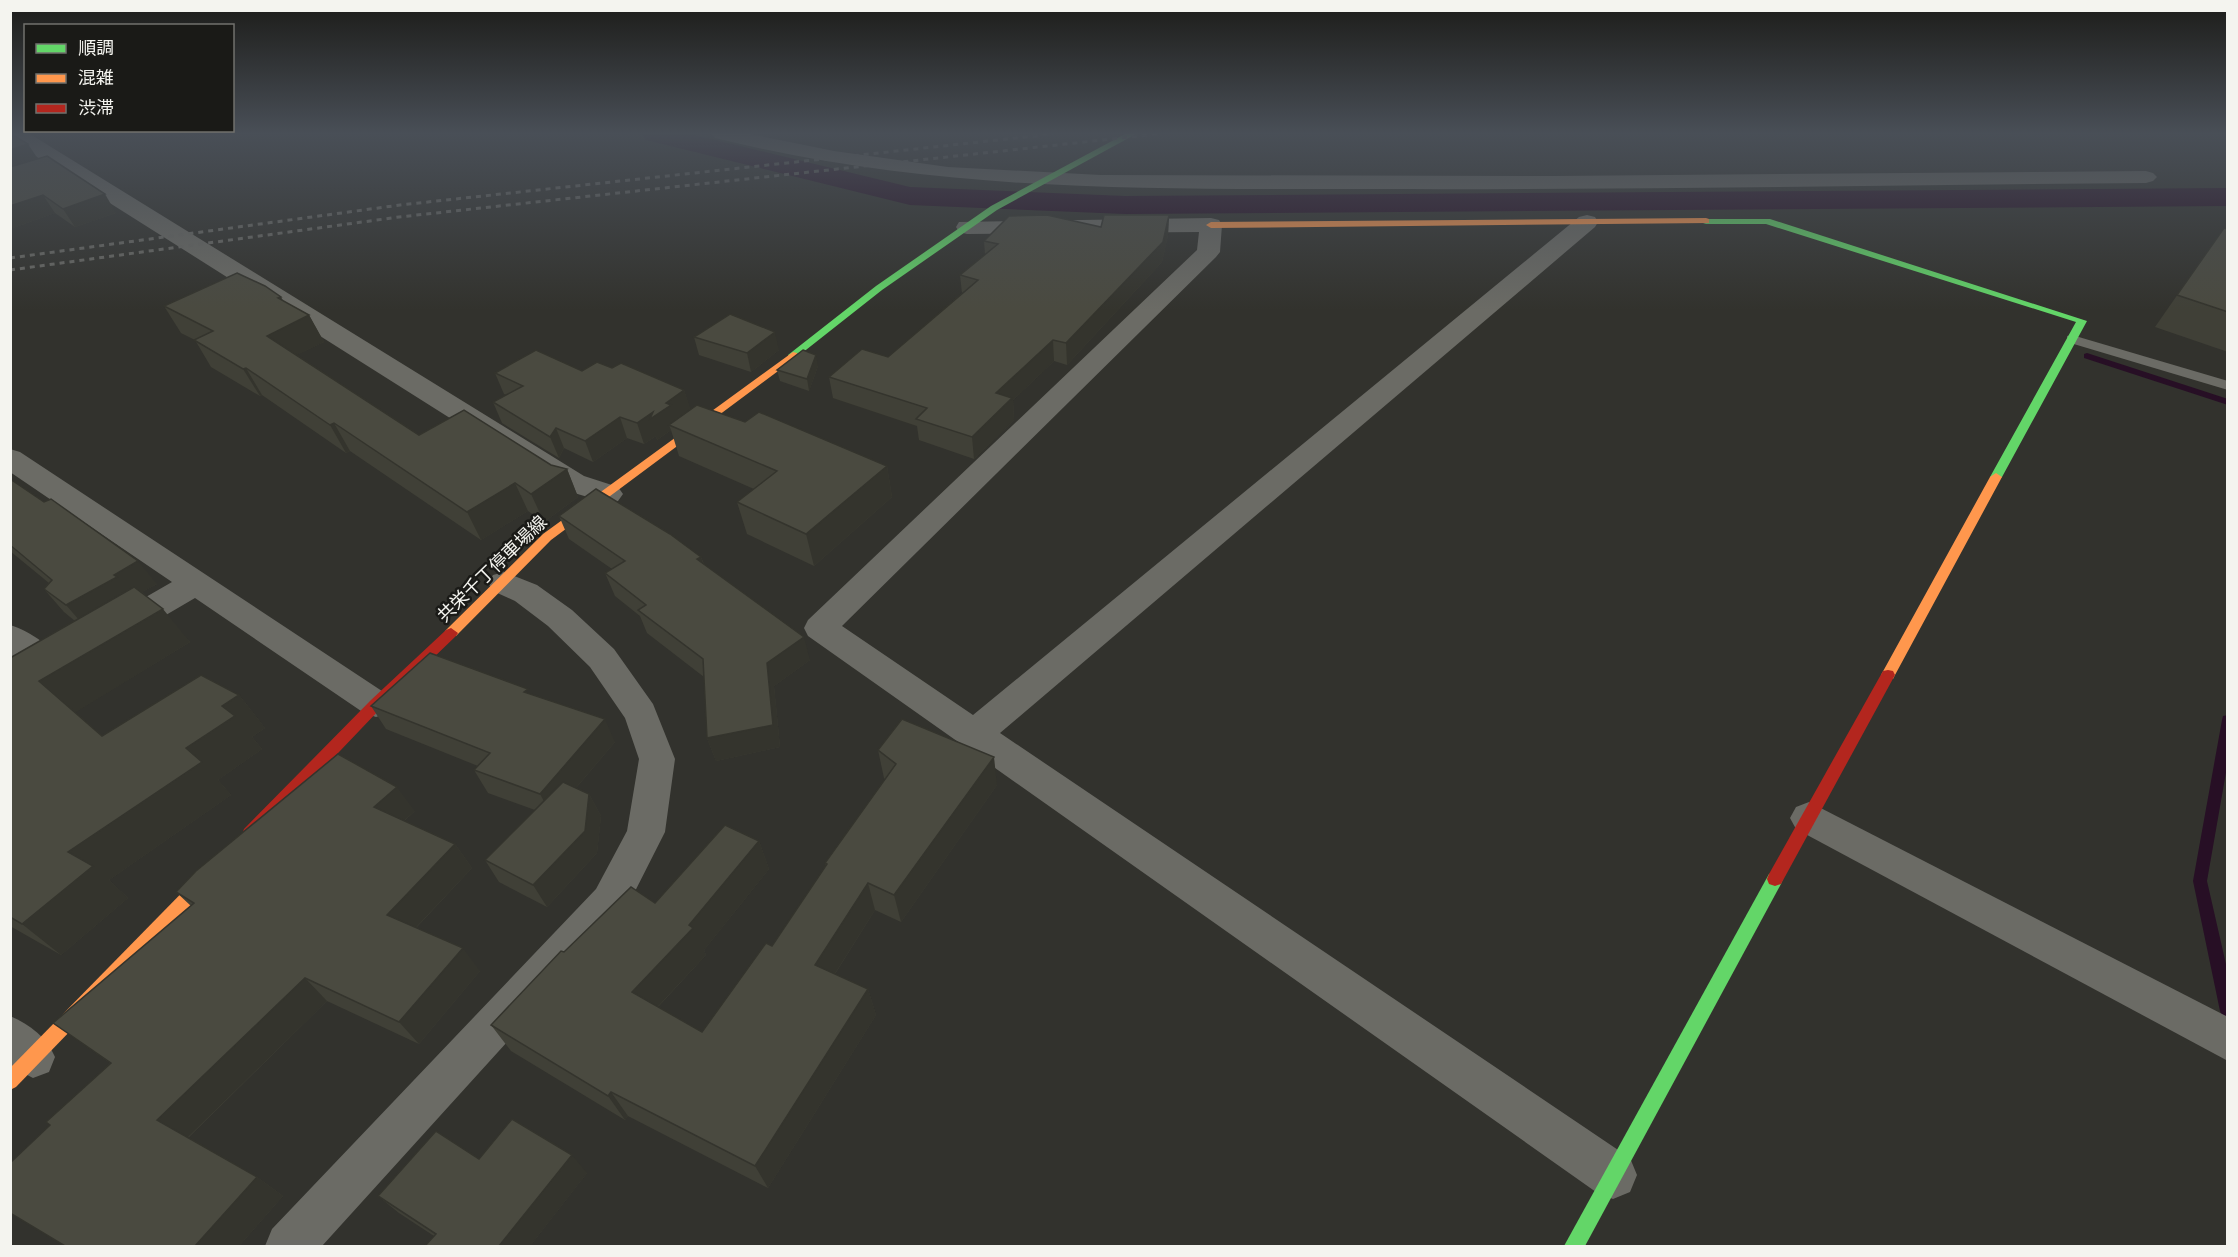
<svg xmlns="http://www.w3.org/2000/svg" width="2238" height="1257" viewBox="0 0 2238 1257" font-family="Lato,'Noto Sans JP',sans-serif">
<style>
.lines{fill:none;stroke-linecap:round;stroke-linejoin:round}
.stream{fill:#270f25;fill-rule:evenodd}
.canal{fill:#270f25;fill-rule:evenodd}
.lane{fill:#6b6b65;fill-rule:evenodd}
.street{fill:#6b6b65;fill-rule:evenodd}
.fast{fill:#63d668;fill-rule:evenodd}
.slow{fill:#ff974d;fill-rule:evenodd}
.jam{fill:#b3261e;fill-rule:evenodd}
.rail{stroke:#696964;stroke-width:3;stroke-dasharray:5 5;stroke-linecap:butt}
.wall{fill:#404037}
.shaded-wall{fill:#34342d}
.building{fill:#4a4a40;stroke:#34342d;stroke-width:1.5}
.labels{text-anchor:middle;stroke-width:5;stroke-linejoin:round;paint-order:stroke}
.street-label{font-size:18px;fill:#f4f4ef;stroke:#1a1a17}
</style>
<rect width="100%" height="100%" fill="#32322d"/>
<g class="lines">
<!-- stream -->
<g class="stream">
<path d="M2087,353L2228,399V405L2084,358V354Z"/>
<path d="M2228,715V761L2207,881L2228,973V1018L2222,1016L2220,1011L2193,881L2222,720L2223,716Z"/>
</g>
<!-- canal -->
<path class="canal" d="M642,134H690L910,187L1125,196L2228,188V206L1125,214L910,205L646,140Z"/>
<!-- lane -->
<path class="lane" d="M2072,335L2228,381V390L2067,342V336Z"/>
<!-- street -->
<g class="street">
<path d="M10,134H30L584,476L618,487L623,494L618,501L608,503L564,490L10,140Z"/>
<path d="M712,134H750L834,151L948,167L1101,175L1554,176L2146,171L2153,173L2157,177L2153,181L2146,183C1889,185 1632,190 1374,189C1149,189 936,193 715,138Z"/>
<path d="M1587,215L1595,217L1598,222L1595,227L1000,733L1630,1158L1637,1175L1630,1192L1613,1199L1596,1192L808,636L804,628L808,620L1197,250L1199,232L967,234L959,232L956,227L959,222L1211,218L1219,220L1222,225L1220,252L1216,257L842,626L973,715L1579,217Z"/>
<path d="M10,449L20,452L388,695L393,704L388,713L376,717L364,713L195,598L130,636L118,640L106,636L102,628L106,620L172,582L10,472Z"/>
<path d="M504,572L537,585L572,610L614,649L653,704L675,759L665,832L624,913L322,1246H265L272,1229L596,889L627,831L639,759L625,718L590,667L548,626L515,601L493,591L488,583L493,575Z"/>
<path d="M10,625C30,631 56,649 66,667L61,676C39,683 27,668 10,655Z"/>
<path d="M1809,802L2228,1017V1061L1796,829L1790,818L1796,807Z"/>
<path d="M10,1016C31,1025 46,1037 55,1057L49,1072L33,1078L10,1066Z"/>
</g>
<!-- fast -->
<g class="fast">
<path d="M1125,134H1136L997,210L882,290L797,357H789L788,355L876,286L991,206Z"/>
<path d="M1703,219H1770L2087,321L2002,477L1996,481L1992,480L1990,477L2076,322L1766,224H1706L1703,223Z"/>
<path d="M1775,872L1781,874L1783,879L1781,884L1585,1246H1564L1769,874Z"/>
</g>
<!-- slow -->
<g class="slow">
<path d="M1706,218L1709,219V223L1211,228L1206,225L1211,222Z"/>
<path d="M793,352L797,353V357L551,540L456,636H446L444,633L446,630L543,534Z"/>
<path d="M1996,473L2002,477L1895,675L1893,679H1883L1881,675L1990,477Z"/>
<path d="M216,862L222,864L224,869L222,874L16,1087L10,1090V1068L210,864Z"/>
</g>
<!-- jam -->
<g class="jam">
<path d="M451,628L458,633L456,636L381,708L256,839L250,841L244,839L242,834L244,829L371,700L446,630Z"/>
<path d="M1888,670L1893,671L1895,675L1781,884L1775,886L1769,884L1767,879L1769,874L1883,671Z"/>
</g>
<!-- rail -->
<g class="rail">
<path d="M10,258L400,205L1053,134"/>
<path d="M10,270L399,217L1157,134"/>
</g>
</g>
<!-- wall -->
<g class="wall">
<path d="M10,135L37,159L116,213L75,227L55,213L10,229Z"/>
<path d="M1169,215L1168,235L1162,262L1067,365L1054,361L1013,400L1014,420L974,459L919,440L917,426L833,398L829,377L888,357L962,293L960,275L985,255L984,241L1101,227Z"/>
<path d="M2224,228L2228,229V352L2155,327Z"/>
<path d="M284,302L309,315L324,342L296,355L419,435L551,465L567,469L578,497L544,522L528,511L481,540L350,451L346,453L262,395L260,396L211,367L195,340L181,333L164,306Z"/>
<path d="M694,337L779,350L751,372L699,355Z"/>
<path d="M818,366L809,391L780,381L777,370Z"/>
<path d="M612,368L684,390L690,409L745,422L887,466L892,497L814,566L747,534L737,502L754,489L679,456L671,430L657,440L656,436L644,444L627,438L593,462L564,448L559,458L502,423L493,402L507,395L504,394L495,373L582,371Z"/>
<path d="M10,479L157,584L142,592L190,642L75,712L102,736L239,695L265,728L252,737L262,749L218,780L231,795L109,880L128,898L61,955L10,926V658L75,621L64,612L44,589L49,583L10,551Z"/>
<path d="M559,516L701,557L704,564L810,660L774,686L780,747L716,761L707,738L704,677L647,633L640,616L615,596L605,573L612,569L569,539Z"/>
<path d="M530,694L615,742L576,788L589,794L601,816L597,853L547,907L499,882L485,860L535,810L488,793L474,770L478,766L386,729L371,706Z"/>
<path d="M878,750L997,785L901,922L875,910L835,974L868,989L876,1015L768,1188L628,1116L625,1120L511,1051L491,1025L564,952L655,903L759,841L769,869L704,950L706,955L658,1007L702,1032L772,946L826,866L825,863L885,779L884,778Z"/>
<path d="M415,811L404,821L455,844L472,868L416,928L480,971L419,1044L327,1001L188,1138L257,1177L283,1196L239,1246H65L50,1125L110,1063L53,1023L191,906L176,892Z"/>
<path d="M479,1159L587,1173L530,1246H425L434,1236L399,1213L378,1196Z"/>
</g>
<!-- shaded-wall -->
<g class="shaded-wall">
<path d="M28,144L40,162L10,172V150Z"/>
<path d="M105,194L116,213L75,227L63,209Z"/>
<path d="M43,195L55,213L10,229V206Z"/>
<path d="M1169,215L1168,235L1162,262L1067,365L1066,343Z"/>
<path d="M281,297L295,322L309,315L324,342L282,362L267,336L278,298Z"/>
<path d="M775,332L779,350L751,372L747,353Z"/>
<path d="M1053,340L1054,361L1013,400L1014,420L974,459L972,437L996,393Z"/>
<path d="M816,355L818,366L809,391L807,379Z"/>
<path d="M246,368L262,395L260,396L243,369Z"/>
<path d="M684,390L691,410L669,425L671,430L657,440L656,436L644,444L637,423Z"/>
<path d="M620,417L627,438L593,462L585,441Z"/>
<path d="M334,423L350,451L346,453L330,425Z"/>
<path d="M556,428L564,448L559,458L550,437Z"/>
<path d="M887,466L892,497L814,566L806,534Z"/>
<path d="M567,469L578,497L544,522L531,494Z"/>
<path d="M515,483L528,511L481,540L467,512Z"/>
<path d="M701,557L709,580L697,559Z"/>
<path d="M138,561L157,584L133,597L86,628L66,605L114,575Z"/>
<path d="M163,609L190,642L71,715L39,681Z"/>
<path d="M804,637L810,660L774,686L780,747L716,761L707,738L767,663Z"/>
<path d="M239,695L265,728L252,737L262,749L218,780L231,795L109,880L128,898L61,955L22,924L68,852L186,748L222,706Z"/>
<path d="M605,719L615,742L552,816L540,794Z"/>
<path d="M994,757L997,785L901,922L894,895Z"/>
<path d="M397,787L415,811L392,831L374,807Z"/>
<path d="M589,794L601,816L597,853L547,907L533,885Z"/>
<path d="M759,841L769,869L704,950L706,955L648,1017L632,992Z"/>
<path d="M455,844L472,868L406,938L387,915Z"/>
<path d="M868,883L875,910L824,991L815,965Z"/>
<path d="M463,948L480,971L419,1044L399,1022Z"/>
<path d="M305,978L327,1001L185,1140L157,1120Z"/>
<path d="M868,989L876,1015L768,1188L755,1166Z"/>
<path d="M611,1092L628,1116L625,1120L608,1096Z"/>
<path d="M572,1155L587,1173L530,1246H499Z"/>
<path d="M257,1177L283,1196L239,1246H195Z"/>
</g>
<!-- building -->
<g class="building">
<path d="M10,135H13L28,144L10,150Z"/>
<path d="M47,156L105,194L63,209L43,195L10,206V167Z"/>
<path d="M1047,215L1101,227L1104,215H1169L1163,242L1066,343L1053,340L996,393L1012,398L972,437L916,419L927,408L829,377L862,349L888,357L978,280L960,275L998,244L984,241L1009,216Z"/>
<path d="M2224,228L2228,229V312L2177,295Z"/>
<path d="M237,273L265,286L281,297L278,298L309,315L267,336L419,435L464,410L551,465L567,469L531,494L515,483L467,512L334,423L330,425L246,368L243,369L194,340L213,331L164,306Z"/>
<path d="M730,314L775,332L747,353L694,337Z"/>
<path d="M536,350L582,371L597,362L612,368L621,363L684,390L666,403L671,405L650,419L653,412L637,423L620,417L585,441L556,428L550,437L493,402L523,386L495,373Z"/>
<path d="M803,350L816,355L807,379L777,370Z"/>
<path d="M697,405L745,422L759,412L887,466L806,534L737,502L777,471L669,425Z"/>
<path d="M10,479L44,502L51,499L138,561L114,575L117,577L66,605L44,589L52,580L10,545Z"/>
<path d="M596,489L670,534L701,557L697,559L804,637L767,663L773,725L707,738L703,659L638,610L646,605L605,573L625,561L559,516Z"/>
<path d="M134,587L163,609L39,681L102,736L201,675L239,695L222,706L235,716L186,748L202,762L68,852L93,866L22,924L10,917V658Z"/>
<path d="M430,653L528,689L524,692L605,719L540,794L474,770L490,753L371,706Z"/>
<path d="M902,719L994,757L894,895L868,883L815,965L868,989L755,1166L611,1092L608,1096L491,1025L561,951L564,952L631,887L655,903L725,825L759,841L689,925L693,928L632,992L702,1032L766,943L772,946L827,864L825,863L896,764L878,750Z"/>
<path d="M338,754L397,787L374,807L455,844L387,915L463,948L399,1022L305,978L157,1120L257,1177L195,1246H65L10,1213V1163L50,1125L46,1122L111,1063L53,1023L194,903L176,892L196,871Z"/>
<path d="M563,782L589,794L585,831L533,885L485,860Z"/>
<path d="M512,1119L572,1155L499,1246H425L436,1234L378,1196L436,1131L479,1159Z"/>
</g>
<!-- sky -->
<linearGradient id="sky" x2="0" y2="1"><stop stop-color="#1c1c19"/><stop offset="0.43" stop-color="#494f57"/><stop offset="1" stop-color="#494f57" stop-opacity="0"/></linearGradient>
<rect width="2238" height="310" fill="url(#sky)"/>
<g class="labels">
<!-- street labels -->
<g class="street-label">
<text transform="translate(492 569) rotate(-44)" y="6">共栄千丁停車場線</text>
</g>
</g>
<!-- border -->
<rect width="2238" height="1257" fill="none" stroke="#f4f4ef" stroke-width="24"/>
<!-- legend -->
<rect x="24" y="24" width="210" height="108" fill="#1a1a17" stroke="#71716d" stroke-width="1.5"/>
<rect x="36" y="44" width="30" height="9" fill="#63d668" stroke="#71716d" stroke-width="1.5"/>
<text x="78" y="54" font-size="18" fill="#f4f4ef">順調</text>
<rect x="36" y="74" width="30" height="9" fill="#ff974d" stroke="#71716d" stroke-width="1.5"/>
<text x="78" y="84" font-size="18" fill="#f4f4ef">混雑</text>
<rect x="36" y="104" width="30" height="9" fill="#b3261e" stroke="#71716d" stroke-width="1.5"/>
<text x="78" y="114" font-size="18" fill="#f4f4ef">渋滞</text>
</svg>
